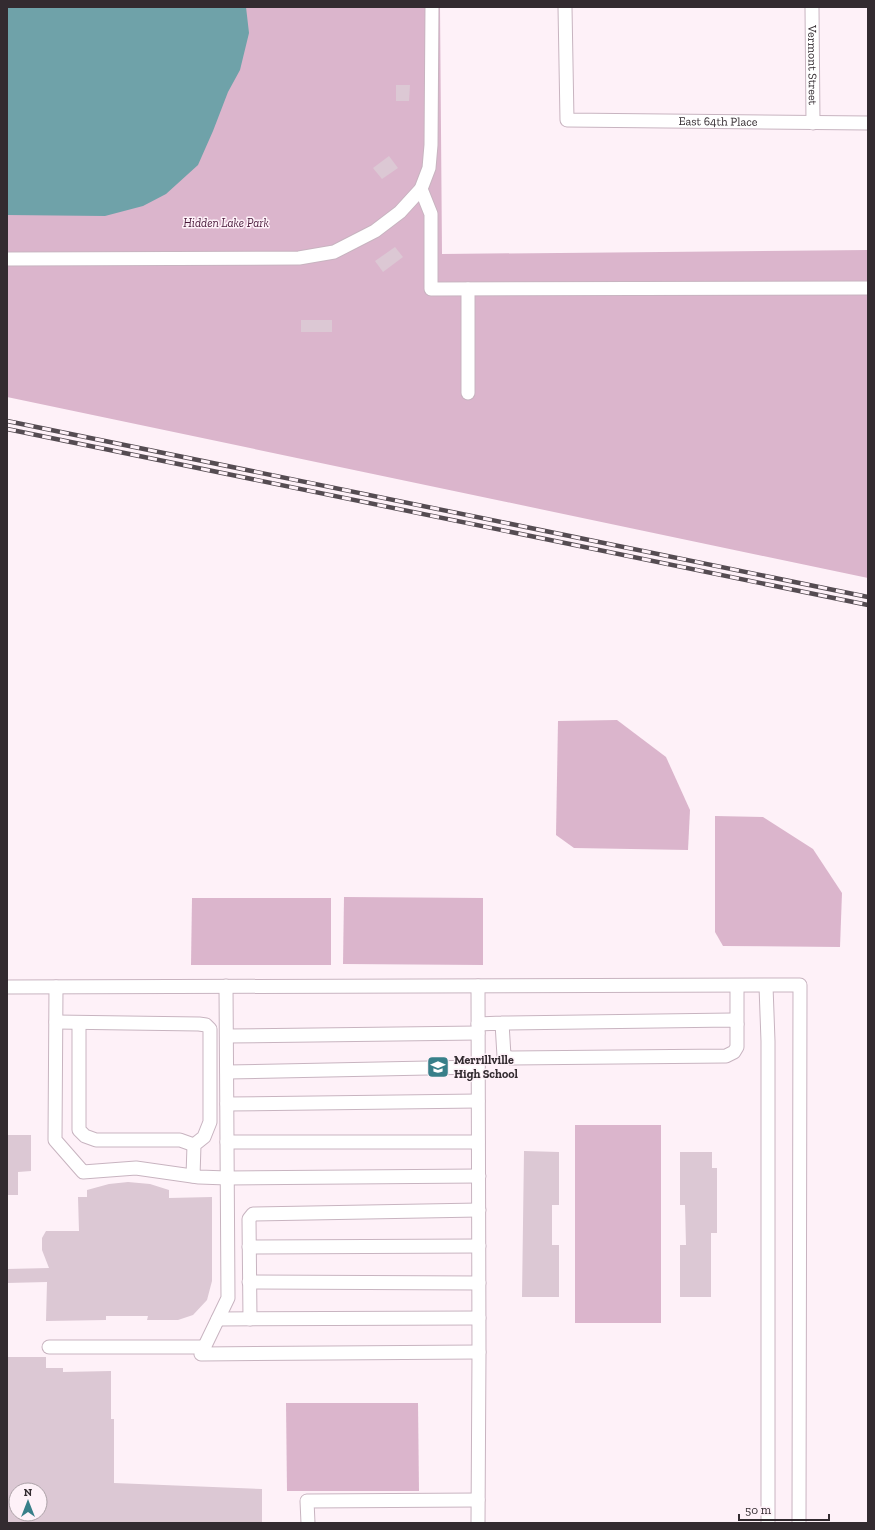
<svg xmlns="http://www.w3.org/2000/svg" width="875" height="1530" viewBox="0 0 875 1530" font-family="'Zilla Slab',serif">
<style>
.green{fill:#dbb5cc}
.water{fill:#6fa2a9}
.building{fill:#dcc8d4;fill-rule:evenodd}
.lines{fill:none;stroke-linecap:round;stroke-linejoin:round}
.minor-casing{stroke:#c8b4c0;stroke-width:15}
.minor{stroke:#fff;stroke-width:13}
.rail-casing{stroke:#554c52;stroke-width:4.5}
.rail{stroke:#fef1f8;stroke-width:3;stroke-dasharray:9;stroke-linecap:butt}
.labels{text-anchor:middle;stroke-width:3;stroke-linejoin:round;paint-order:stroke}
.street-label{font-size:12px;fill:#332b30;stroke:#fef1f8}
.park-label{font-size:12px;font-style:italic;fill:#481839;stroke:#fef1f8}
.poi-label{font-size:12px;font-weight:bold;fill:#332b30;stroke:#fef1f8;text-anchor:start}
</style>
<rect width="100%" height="100%" fill="#fef1f8"/>
<!-- green -->
<g class="green">
<path d="M7,7H440L442,254L868,250V578L7,397Z"/>
<path d="M617,720L666,757L690,810L688,850L574,848L556,835L558,721Z"/>
<path d="M715,816L763,817L813,849L842,893L840,947L723,946L715,932Z"/>
<path d="M344,897L483,898V965L343,964Z"/>
<path d="M192,898H331V965H191Z"/>
<rect x="575" y="1125" width="86" height="198"/>
<path d="M286,1403H418L419,1491H287Z"/>
</g>
<!-- water -->
<path class="water" d="M7,7H246L249,33L240,70L228,92L213,131L198,165L166,194L143,206L105,216L7,215Z"/>
<!-- building -->
<g class="building">
<path d="M396,85H410L409,101H396Z"/>
<path d="M389,156L398,168L382,179L373,168Z"/>
<path d="M395,247L403,257L383,272L375,261Z"/>
<rect x="301" y="320" width="31" height="12"/>
<path d="M7,1135H31V1171L18,1172V1195H7Z"/>
<path d="M524,1151L559,1152V1205H552V1245H559V1297H522Z"/>
<path d="M680,1152H712V1168H717V1233H711V1297H680V1245H686L685,1205H680Z"/>
<path d="M128,1182L150,1184L169,1190V1198L212,1197V1281L207,1300L193,1315L178,1320H147L148,1316H106V1320L46,1321L47,1282L7,1283V1269L49,1268L42,1250V1238L46,1231H79L78,1197H87V1190L109,1184Z"/>
<path d="M7,1357H46V1368H63V1372L111,1371V1419H114V1483L262,1489V1523H7ZM16,1490H40V1514H16Z"/>
</g>
<g class="lines">
<!-- minor casing -->
<g class="minor-casing">
<g id="minor">
<path id="s1" d="M565,7L567,120L868,123"/>
<path id="s2" d="M812,7L813,123"/>
<path d="M421,189L431,214V289L868,288"/>
<path d="M7,259L299,258L334,252L375,231L400,212L421,189L429,168L431,145L432,7"/>
<path d="M468,289V393"/>
<path d="M226,986L228,1298L201,1354L479,1352"/>
<path d="M478,986L479,1352L478,1523"/>
<path d="M766,986L768,1041V1523"/>
<path d="M7,987L800,985L799,1523"/>
<path d="M56,987L55,1140L83,1172L136,1168L199,1177L227,1178L479,1176"/>
<path d="M56,1022L199,1024L206,1025L210,1029V1122L204,1137L194,1145L193,1176"/>
<path d="M79,1023V1130L85,1136L96,1140H180L194,1145"/>
<path d="M478,1024L502,1023L732,1020L737,1024V1047L734,1052L726,1056L511,1058L504,1056L502,1023"/>
<path d="M737,1024V986"/>
<path d="M227,1036L478,1033"/>
<path d="M227,1072L478,1067"/>
<path d="M227,1104L478,1101"/>
<path d="M227,1142H478"/>
<path d="M249,1247L479,1246"/>
<path d="M249,1282L479,1283"/>
<path d="M218,1319L479,1318"/>
<path d="M250,1319L249,1219L253,1214L479,1210"/>
<path d="M49,1347H204"/>
<path d="M308,1523L307,1501L478,1500"/>
</g>
</g>
<!-- minor -->
<use href="#minor" class="minor"/>
<!-- rail casing -->
<g class="rail-casing">
<g id="rail">
<path d="M7,421L868,597"/>
<path d="M7,429L868,605"/>
</g>
</g>
<!-- rail -->
<use href="#rail" class="rail"/>
</g>
<!-- icons -->
<defs>
<g id="school-square" transform="scale(1.15)"><rect x="-9" y="-9" width="18" height="18" rx="4" fill="#387f89" stroke="#fef1f8"/><path d="M0-5L7-2L0 1L-7-2ZM-4 1L0 2.5L4 1V4Q0 6-4 4Z" fill="#fff"/></g>
</defs>
<g fill-rule="evenodd">
<use href="#school-square" x="438" y="1067"/>
</g>
<g class="labels">
<!-- street labels -->
<g class="street-label">
<text dy="4" stroke="none"><textPath href="#s2" startOffset="58">Vermont Street</textPath></text>
<text dy="4" stroke="none"><textPath href="#s1" startOffset="264">East 64th Place</textPath></text>
</g>
<!-- park labels -->
<g class="park-label">
<text x="226" y="227">Hidden Lake Park</text>
</g>
<!-- poi labels -->
<g class="poi-label">
<text x="454" y="1064">Merrillville<tspan x="454" dy="14">High School</tspan></text>
</g>
</g>
<!-- border -->
<rect width="875" height="1530" fill="none" stroke="#332b30" stroke-width="16"/>
<!-- north arrow -->
<g transform="translate(28 1502)"><circle r="19" fill="#fef1f8" stroke="#ada2a8"/>
<path d="M0-3L7 15L0 10L-7 15Z" fill="#387f89"/>
<text y="-6" font-size="11" font-weight="bold" text-anchor="middle" fill="#332b30">N</text>
</g>
<!-- scale -->
<path d="M739 1514v6h90v-6" fill="none" stroke="#332b30" stroke-width="2"/>
<text x="745" y="1514" font-size="12" fill="#332b30" stroke="#fef1f8" stroke-width="3" paint-order="stroke">50 m</text>
</svg>
